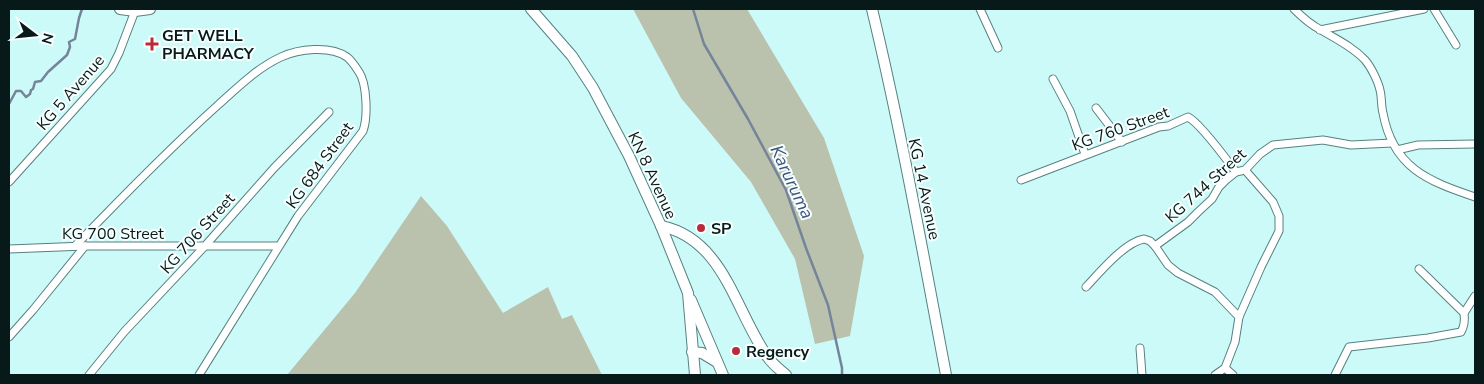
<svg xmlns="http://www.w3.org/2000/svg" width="1484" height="384" viewBox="0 0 1484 384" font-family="'Nunito Sans',sans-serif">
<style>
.green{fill:#bac2ae}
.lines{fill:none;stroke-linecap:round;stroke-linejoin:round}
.stream{stroke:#758498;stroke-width:2.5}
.minor-casing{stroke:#578180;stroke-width:9}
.secondary-casing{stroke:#578180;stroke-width:12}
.minor{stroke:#fff;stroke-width:7}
.secondary{stroke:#fff;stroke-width:10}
.poi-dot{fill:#bb2a39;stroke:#f6fffe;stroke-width:2}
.labels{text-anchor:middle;stroke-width:4;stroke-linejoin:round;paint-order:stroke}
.poi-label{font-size:16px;font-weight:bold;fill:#081919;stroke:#f6fffe;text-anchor:start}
.street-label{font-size:16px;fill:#081919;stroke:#f6fffe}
.water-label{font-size:18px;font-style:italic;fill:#3e527c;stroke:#f6fffe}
</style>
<rect width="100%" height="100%" fill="#ccfaf9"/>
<!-- green -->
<g class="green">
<path d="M633,9H747L824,138L864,256L850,336L815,344L795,259L751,182L681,98Z"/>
<path d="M421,196L447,226L503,313L548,287L562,319L572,315L602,375H287L355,293Z"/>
</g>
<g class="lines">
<!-- stream -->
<g class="stream">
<path d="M693,9L704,44L748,119L786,190L806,248L828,305L842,368V375"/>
<path d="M9,104L16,91H21L26,97L30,94L31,90L33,89L35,82L41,81L48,72L67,55L70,47L69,42L75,39L79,18L82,9"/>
</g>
<!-- minor casing -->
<g class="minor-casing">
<g id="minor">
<path d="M980,9L998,48"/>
<path d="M1294,9C1302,17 1311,25 1321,30C1336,39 1353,47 1365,60C1371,67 1378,81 1380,90C1382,98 1381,106 1383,113C1393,168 1428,181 1475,197"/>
<path d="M1434,9L1456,45"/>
<path d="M1320,30L1424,9"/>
<path d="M1053,79L1070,111L1085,154"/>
<path d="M1096,108L1122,142"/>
<path d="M1397,150L1418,145L1475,144"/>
<path d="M1021,180L1159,127L1168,126L1188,117C1200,123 1227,160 1236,172"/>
<path d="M9,182L111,69L119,53L135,11"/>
<path d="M75,246C121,198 168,150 218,105C237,88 257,68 281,57C298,49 330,45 347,57C352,61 355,66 359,72C367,84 368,117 363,131L298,216L199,375"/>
<path d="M1155,246L1168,265L1178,273L1215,292L1239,317"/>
<path d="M9,249L85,246H278"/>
<path d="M1419,269L1464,313"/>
<path d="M1086,287C1100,272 1125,242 1144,239L1150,241L1155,246L1188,222L1198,212L1212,199L1219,187L1226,180L1236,172L1245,170L1260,154L1273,145L1323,140L1351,145L1392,143"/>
<path d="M9,337L33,310L85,246"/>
<path d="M1140,348L1142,375"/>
<path d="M1225,368L1233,375"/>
<path d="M89,375L124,332L204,247L274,168L329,112"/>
<path d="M1215,375L1225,368L1235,342L1239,317L1261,267L1279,231V216L1273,202L1245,170"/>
<path d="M1335,375L1349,347L1428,338L1461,332C1465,325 1465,320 1464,313L1475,296"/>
</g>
</g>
<!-- secondary casing -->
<g class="secondary-casing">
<g id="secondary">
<path d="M120,9L135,11L150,9"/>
<path d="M531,9L572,56L593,88L629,156L661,226L688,293L695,375"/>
<path d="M872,9C901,130 923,253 946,375"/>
<path d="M661,226C724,239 735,311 767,356C772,364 779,369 786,375"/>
<path d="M691,300L723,375"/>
<path d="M692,352L702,353L717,362"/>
</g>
</g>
<!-- minor -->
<use href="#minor" class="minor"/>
<!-- secondary -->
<use href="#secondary" class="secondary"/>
</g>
<!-- markers -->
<g class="poi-dot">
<path d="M149.5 36.5h5v5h5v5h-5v5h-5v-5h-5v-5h5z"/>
<circle cx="701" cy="228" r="5"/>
<circle cx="736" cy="351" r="5"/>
</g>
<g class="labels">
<!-- poi labels -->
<g class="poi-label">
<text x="162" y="41">GET WELL<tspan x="162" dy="18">PHARMACY</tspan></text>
<text x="711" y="234">SP</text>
<text x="746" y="357">Regency</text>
</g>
<!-- street labels -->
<g class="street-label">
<text transform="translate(70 92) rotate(-49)" y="6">KG 5 Avenue</text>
<text transform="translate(1120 128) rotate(-20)" y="6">KG 760 Street</text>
<text transform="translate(319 165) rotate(-54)" y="6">KG 684 Street</text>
<text transform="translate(653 175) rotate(65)" y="6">KN 8 Avenue</text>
<text transform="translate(1205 185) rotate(-42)" y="6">KG 744 Street</text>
<text transform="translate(925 189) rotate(78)" y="6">KG 14 Avenue</text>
<text x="113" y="239">KG 700 Street</text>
<text transform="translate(197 233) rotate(-48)" y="6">KG 706 Street</text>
</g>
<!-- water labels -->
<g class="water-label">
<text transform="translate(792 182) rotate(65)" y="6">Karuruma</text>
</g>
</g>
<!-- border -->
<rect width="1484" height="384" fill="none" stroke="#081919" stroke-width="20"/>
<!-- north arrow -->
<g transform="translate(35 35) rotate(106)" stroke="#f6fffe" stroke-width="4" paint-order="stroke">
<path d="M0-4L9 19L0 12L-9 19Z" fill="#081919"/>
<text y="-8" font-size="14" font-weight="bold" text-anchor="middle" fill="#081919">N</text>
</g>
</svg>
